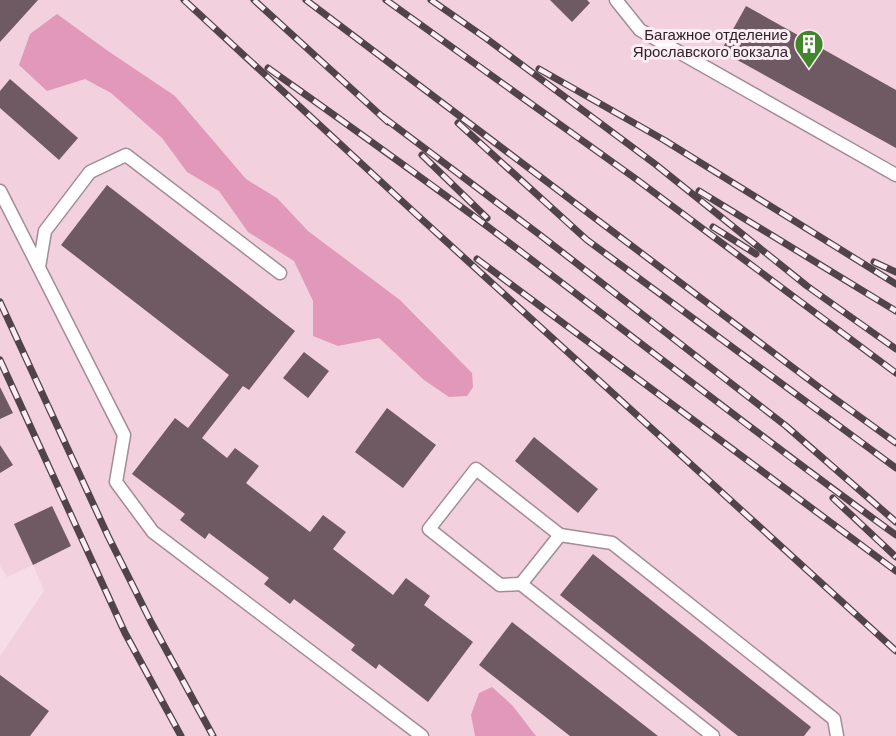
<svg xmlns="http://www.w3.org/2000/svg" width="896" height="736" viewBox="0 0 896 736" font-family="'DM Sans',sans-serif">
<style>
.built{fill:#f2d0de}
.green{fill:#e299b9}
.building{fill:#6f5962}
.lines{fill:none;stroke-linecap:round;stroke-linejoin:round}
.service-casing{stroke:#a48b95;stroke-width:15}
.service{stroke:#fff;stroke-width:12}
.rail-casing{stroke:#514449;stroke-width:7}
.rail{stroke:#feedf4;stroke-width:4.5;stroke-dasharray:14;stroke-linecap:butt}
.labels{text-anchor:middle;stroke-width:6;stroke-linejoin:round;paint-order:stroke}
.poi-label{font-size:15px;fill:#2e2428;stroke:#feedf4;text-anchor:end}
</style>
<rect width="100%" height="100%" fill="#f7dde7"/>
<!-- built -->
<path class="built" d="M0,0H896V736H0V656L44,591L33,565L7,577L0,566Z"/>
<!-- green -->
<g class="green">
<path d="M57,14L108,51L175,96L246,179L277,198L308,231L400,300L472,373L473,387L467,396L449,397L424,380L379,338L338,346L313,336V301L294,261L248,232L219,191L187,172L162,138L111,93L85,79L47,91L19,65L30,34Z"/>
<path d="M492,687L512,705L536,736H475L471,715L479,693Z"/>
</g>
<!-- building -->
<g class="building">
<path d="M0,0H38L0,42Z"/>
<path d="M550,0H587L590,3L572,22Z"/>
<path d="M746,6L896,90V148L721,51Z"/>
<path d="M10,79L78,138L59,160L0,108V91Z"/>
<path d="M107,185L295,331L249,390L243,386L202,438L227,458L235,448L259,466L246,483L310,532L323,515L346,532L333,549L393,595L406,578L430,596L424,605L473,642L428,702L379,664L376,669L351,650L355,645L294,599L290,604L264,584L269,578L209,533L205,539L180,520L185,514L132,474L175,418L188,428L229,375L61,245Z"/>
<path d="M304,352L329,371L308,398L283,378Z"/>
<path d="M0,387L13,413L0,419Z"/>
<path d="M387,408L436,445L403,488L355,452Z"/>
<path d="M534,437L598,489L578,513L515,461Z"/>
<path d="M0,445L13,465L0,473Z"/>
<path d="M52,506L71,546L33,565L14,524Z"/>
<path d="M593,554L811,727L804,736H738L560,595Z"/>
<path d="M512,622L658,736H570L479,665Z"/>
<path d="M0,675L49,711L30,736H0Z"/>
</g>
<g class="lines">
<!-- service casing -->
<g class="service-casing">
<g id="service">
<path d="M616,0L640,30L896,175"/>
<path d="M0,191L124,435L116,482L153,532L422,736"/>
<path d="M39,267L45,231L90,172L126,155L280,273"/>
<path d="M521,584L500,585L429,529L476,469L560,535"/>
<path d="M713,736L521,584L560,535L612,543L834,719L837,736"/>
</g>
</g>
<!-- service -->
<use href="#service" class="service"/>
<!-- rail casing -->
<g class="rail-casing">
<g id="rail">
<path d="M184,0L416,214L896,651"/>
<path d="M254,0L388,122"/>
<path d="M306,0L820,388L896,443"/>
<path d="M386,0L636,179L896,373"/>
<path d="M431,0L487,39L655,164L807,286L896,349"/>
<path d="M268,68C355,130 443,192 528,257C650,350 771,445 896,535"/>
<path d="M539,69L664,140L896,284"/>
<path d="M383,117L540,235L786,426L896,522"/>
<path d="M458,123L587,240L896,468"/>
<path d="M422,155L487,218"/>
<path d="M699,191L896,311"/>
<path d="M713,227L756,254"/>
<path d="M477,259L896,571"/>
<path d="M874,262L896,272"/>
<path d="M0,302L108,536L151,622L213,736"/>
<path d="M0,360L125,633L181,736"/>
<path d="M833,498L896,557"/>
</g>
</g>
<!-- rail -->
<use href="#rail" class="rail"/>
</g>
<!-- icons -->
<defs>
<g id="building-pin" transform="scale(1.5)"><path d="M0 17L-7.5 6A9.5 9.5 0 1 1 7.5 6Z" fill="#41862a" stroke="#feedf4"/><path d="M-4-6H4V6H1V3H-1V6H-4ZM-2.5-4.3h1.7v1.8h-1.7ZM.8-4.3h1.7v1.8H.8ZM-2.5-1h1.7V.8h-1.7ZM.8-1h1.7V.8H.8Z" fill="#fff"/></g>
</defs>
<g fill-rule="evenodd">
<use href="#building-pin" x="809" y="44"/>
</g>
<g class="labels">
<!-- poi labels -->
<g class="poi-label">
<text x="788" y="40">Багажное отделение<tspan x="788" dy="17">Ярославского вокзала</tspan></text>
</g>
</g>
</svg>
